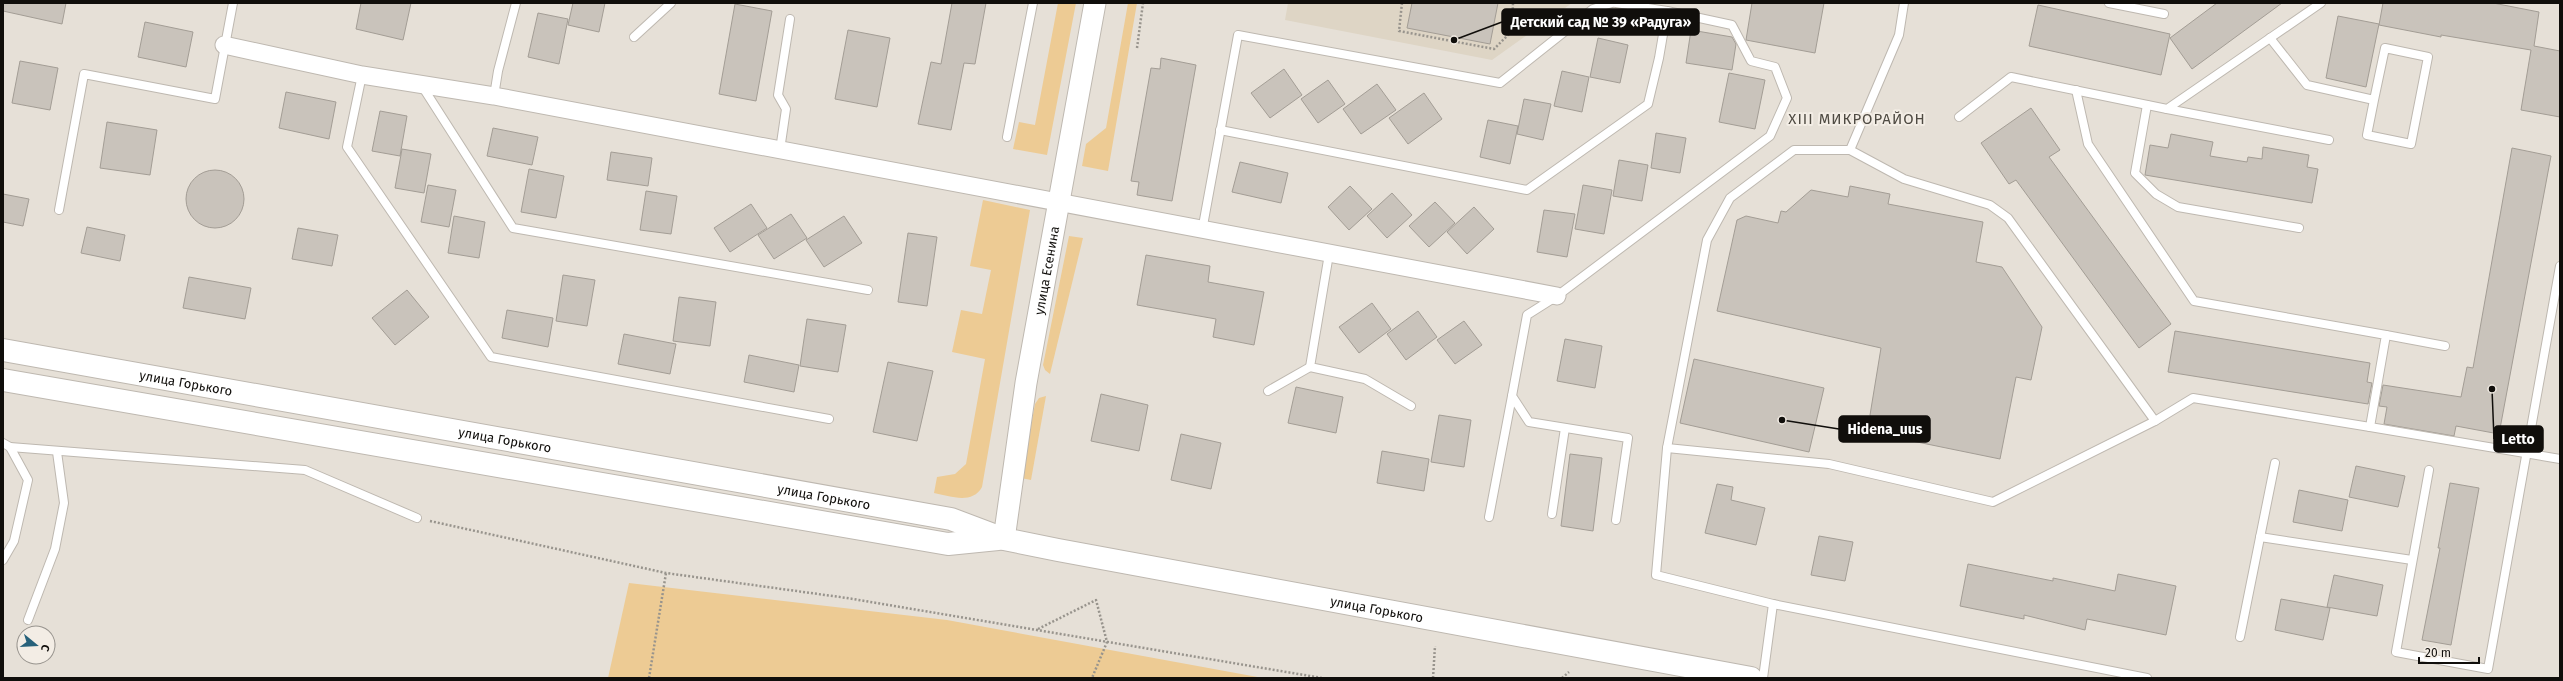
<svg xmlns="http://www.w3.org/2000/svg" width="2563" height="681" viewBox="0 0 2563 681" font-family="'Fira Sans',sans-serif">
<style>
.built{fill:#ded5c5}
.green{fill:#edcb94}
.building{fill:#c9c3bb;stroke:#a39d95}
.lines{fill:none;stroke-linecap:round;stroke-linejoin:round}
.service-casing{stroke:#beb8b0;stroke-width:10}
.minor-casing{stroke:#beb8b0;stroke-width:19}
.tertiary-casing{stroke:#beb8b0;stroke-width:23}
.secondary-casing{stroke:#beb8b0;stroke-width:24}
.path{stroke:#98948d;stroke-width:2.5;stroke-dasharray:2 2;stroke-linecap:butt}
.service{stroke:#fff;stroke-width:8}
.minor{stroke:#fff;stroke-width:17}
.tertiary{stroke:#fff;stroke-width:21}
.secondary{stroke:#fff;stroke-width:22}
.labels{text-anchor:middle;stroke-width:4;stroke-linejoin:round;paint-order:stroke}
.street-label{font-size:13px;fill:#100e0b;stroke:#f3ede5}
.quarter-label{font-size:15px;letter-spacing:1px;fill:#4f4b43;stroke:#f3ede5}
.leader{fill:none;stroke:#100e0b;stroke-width:1.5}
.callout-dot{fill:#100e0b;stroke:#f3ede5;stroke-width:1.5}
.callout{fill:#100e0b;stroke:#100e0b;stroke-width:1.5}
.callout-label{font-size:14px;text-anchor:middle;font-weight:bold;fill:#fff}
</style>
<rect width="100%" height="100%" fill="#e6e0d7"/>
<!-- built -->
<path class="built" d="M1288,3H1572L1492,60L1285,20Z"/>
<!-- green -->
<g class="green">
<path d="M1058,3H1076L1047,155L1013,149L1019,122L1035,125Z"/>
<path d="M1128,3H1137L1108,171L1082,166L1086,144L1106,128Z"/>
<path d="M983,200L1030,210L982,487C972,505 950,496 934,493L937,477L955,474L966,464L985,359L952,352L961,310L982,314L991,270L970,266Z"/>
<path d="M1069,236L1083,238L1050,374L1045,370L1043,365Z"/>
<path d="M1046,396L1031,480L1021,478L1035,404L1039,398Z"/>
<path d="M629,583L947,620L1263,678H608Z"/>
</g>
<!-- building -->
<g class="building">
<path d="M3,3H66L62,24L3,11Z"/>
<path d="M361,3H411L403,40L356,29Z"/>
<path d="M573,3H605L599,32L568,25Z"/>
<path d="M952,3H986L975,64L964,63L951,130L918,124L931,62L941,64Z"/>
<path d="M1412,3H1498L1490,44L1407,28Z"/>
<path d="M1752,3H1824L1815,53L1746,40Z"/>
<path d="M2217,3H2282L2192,69L2170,38Z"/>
<path d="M2383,3H2493L2539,12L2534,46L2560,51V117L2521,110L2531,50L2441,35V37L2379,25Z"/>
<path d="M735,4L772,11L756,101L719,94Z"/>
<path d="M2038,5L2170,34L2161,75L2029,46Z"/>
<path d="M538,13L568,19L559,64L528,57Z"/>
<path d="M2338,16L2379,24L2366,87L2326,78Z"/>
<path d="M145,22L193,32L186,67L138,57Z"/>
<path d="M848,30L890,38L877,107L835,99Z"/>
<path d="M1691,30L1732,37L1736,44L1732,70L1686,63Z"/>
<path d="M1598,38L1628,45L1620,83L1590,77Z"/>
<path d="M1161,58L1196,65L1172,201L1137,195L1139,182L1131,181L1151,68L1160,69Z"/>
<path d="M20,61L58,68L50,110L12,103Z"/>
<path d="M1284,69L1302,95L1270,118L1251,93Z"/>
<path d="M1562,71L1589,77L1582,112L1554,106Z"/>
<path d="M1729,73L1765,80L1755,129L1719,122Z"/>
<path d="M1328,80L1345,104L1318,123L1301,99Z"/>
<path d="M1377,84L1396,110L1361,134L1343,109Z"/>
<path d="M286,92L336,102L329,139L279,128Z"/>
<path d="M1424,93L1442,119L1408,144L1389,118Z"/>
<path d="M1524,99L1551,104L1543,140L1517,134Z"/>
<path d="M2031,108L2060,150L2049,157L2171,324L2139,348L2016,180L2009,184L1981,143Z"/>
<path d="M380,111L407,116L400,156L372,151Z"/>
<path d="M1488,120L1518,126L1510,164L1480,157Z"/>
<path d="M107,122L157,130L150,175L100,168Z"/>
<path d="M493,128L538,137L532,165L487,156Z"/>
<path d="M1656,133L1686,138L1680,173L1651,168Z"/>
<path d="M2171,134L2213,142L2210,156L2247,162L2248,157L2262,159L2263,147L2309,155L2307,167L2318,169L2312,203L2145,175L2150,145L2168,148Z"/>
<path d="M2512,148L2551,156L2499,434L2456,426L2454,436L2384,424L2387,407L2379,406L2383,385L2461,397L2467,367L2473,368Z"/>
<path d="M402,149L431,154L424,193L395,188Z"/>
<path d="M611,152L652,158L648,186L607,180Z"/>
<path d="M1619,160L1648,165L1642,201L1613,196Z"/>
<path d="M1240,162L1288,173L1281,203L1232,192Z"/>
<path d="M529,169L564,176L556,218L521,212Z"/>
<circle cx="215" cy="199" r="29"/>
<path d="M428,185L456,190L449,227L421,222Z"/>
<path d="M1583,185L1612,190L1604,234L1575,229Z"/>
<path d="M1350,186L1372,209L1349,230L1328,207Z"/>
<path d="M1850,186L1890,194L1888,204L1983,222L1976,262L2002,267L2042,327L2031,380L2016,377L2000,459L1878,434L1870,415L1881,348L1717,311L1737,220L1746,216L1778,223L1781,211L1786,212L1811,190L1848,197Z"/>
<path d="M646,191L677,196L671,234L640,230Z"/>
<path d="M1392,193L1412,215L1387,238L1367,216Z"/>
<path d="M3,194L29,199L23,226L3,222Z"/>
<path d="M1435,202L1455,223L1429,247L1409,226Z"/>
<path d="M751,204L767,228L730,252L714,228Z"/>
<path d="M1474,207L1494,229L1467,254L1447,232Z"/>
<path d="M1544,210L1575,214L1567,257L1537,252Z"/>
<path d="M791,214L807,238L774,259L758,235Z"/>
<path d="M454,216L485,222L479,258L448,253Z"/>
<path d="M844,216L862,243L824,267L806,240Z"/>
<path d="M87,227L125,235L120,261L81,253Z"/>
<path d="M298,228L338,235L332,266L292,259Z"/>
<path d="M908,233L937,237L927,306L898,302Z"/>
<path d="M1146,255L1210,266L1208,282L1264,292L1254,345L1213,337L1216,319L1137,305Z"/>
<path d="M563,275L595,280L587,326L556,321Z"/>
<path d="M189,277L251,288L245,319L183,308Z"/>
<path d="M407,290L429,317L395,345L372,318Z"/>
<path d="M679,297L716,302L710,346L673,341Z"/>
<path d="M1372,303L1391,329L1359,353L1339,327Z"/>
<path d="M507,310L553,318L548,347L502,338Z"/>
<path d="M1418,311L1437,337L1406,360L1387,334Z"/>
<path d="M807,319L846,325L838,372L800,366Z"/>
<path d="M1464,321L1482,345L1455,364L1437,340Z"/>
<path d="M2175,331L2370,363L2367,382L2372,383L2368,404L2168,372Z"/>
<path d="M624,334L676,344L670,374L618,364Z"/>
<path d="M1565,339L1602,346L1595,388L1557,381Z"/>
<path d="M749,355L799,365L794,392L744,382Z"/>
<path d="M1694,359L1824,388L1809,452L1680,423Z"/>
<path d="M888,362L933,371L917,441L873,432Z"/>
<path d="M1296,387L1343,397L1336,433L1288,423Z"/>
<path d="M1101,394L1148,405L1139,451L1091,441Z"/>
<path d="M1439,415L1471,420L1464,467L1431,462Z"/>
<path d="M1181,434L1221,443L1211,489L1171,480Z"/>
<path d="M1382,451L1429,459L1424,491L1377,483Z"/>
<path d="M1570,454L1602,458L1593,531L1561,526Z"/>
<path d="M2356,466L2405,476L2398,507L2349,497Z"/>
<path d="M2450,483L2479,488L2451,645L2422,640L2440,548H2438Z"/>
<path d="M1717,484L1733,487L1731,500L1765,508L1756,545L1705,533Z"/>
<path d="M2299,490L2348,500L2342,531L2293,522Z"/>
<path d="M1819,536L1853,542L1845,581L1811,575Z"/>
<path d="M1968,564L2053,581V578L2115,591L2118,574L2176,586L2166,635L2087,619L2085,630L2024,615V619L1960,606Z"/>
<path d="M2334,575L2383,585L2377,616L2327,607Z"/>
<path d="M2281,599L2330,608L2323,640L2275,630Z"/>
</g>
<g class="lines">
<!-- service casing -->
<g class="service-casing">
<g id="service">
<path d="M1904,3L1899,35L1850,150H1794L1730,198L1707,240L1667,448L1656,575L1773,604L2147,678"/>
<path d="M2109,3L2164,14"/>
<path d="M634,37L671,3"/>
<path d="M2270,38L2307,85L2374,100L2385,48L2428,57L2411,144L2367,135L2374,100"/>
<path d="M362,75L347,147L491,357L829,419"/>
<path d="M422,86L513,228L868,290"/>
<path d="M2076,90L2088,144L2194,301L2386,335L2370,427L2560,459"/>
<path d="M494,96L498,71L516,3"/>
<path d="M2147,105L2135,173L2156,194L2178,207L2299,228"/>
<path d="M2167,109L2329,140"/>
<path d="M1959,117L2011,77L2167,109L2321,3"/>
<path d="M1220,130L1527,190L1648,104L1659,58L1667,11L1616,3"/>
<path d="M1007,137L1033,3"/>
<path d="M780,150L786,109L778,95L790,19"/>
<path d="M59,210L84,74L215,99L233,3"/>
<path d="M1202,231L1238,35L1500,83L1593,9L1612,3"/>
<path d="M1329,254L1310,367L1365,379L1411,406"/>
<path d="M2386,335L2445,346"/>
<path d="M1268,391L1310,367"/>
<path d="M2155,421L2193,398L2370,427"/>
<path d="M3,443L10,447L28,480L14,541L3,560"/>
<path d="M10,447L305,470L417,518"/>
<path d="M1667,448L1829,464L1993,502L2155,421L2008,218L1990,205L1904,179L1850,150"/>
<path d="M2429,470L2396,652L2488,669L2560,266"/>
<path d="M1552,514L1565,428"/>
<path d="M1489,517L1512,396"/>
<path d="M1616,520L1628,438L1529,422L1512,396L1527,315L1557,296L1770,136L1787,98L1775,67L1751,61L1732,25L1667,11"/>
<path d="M2260,537L2412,560"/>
<path d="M28,620L55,549L64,503L57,452"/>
<path d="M2240,637L2275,463"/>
<path d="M1763,678L1773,604"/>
</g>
</g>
<!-- minor casing -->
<g class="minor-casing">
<path id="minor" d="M224,45L362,75L494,96L1557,296"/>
</g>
<!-- tertiary casing -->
<g class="tertiary-casing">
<g id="tertiary">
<path id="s1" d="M1004,539L1026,383L1095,3"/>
</g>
</g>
<!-- secondary casing -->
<g class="secondary-casing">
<g id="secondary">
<path id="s2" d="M3,350L951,519L1004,539L1058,550L1751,678"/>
<path d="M3,380L948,544L998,539"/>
</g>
</g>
<!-- path -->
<g class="path">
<path d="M1402,3L1399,31L1494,49L1512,31L1513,3"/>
<path d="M1137,48L1143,3"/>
<path d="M430,521L666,573L847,598L1322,678"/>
<path d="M1038,629L1096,600L1107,642L1092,678"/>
<path d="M649,678L666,573"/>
<path d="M1433,678L1435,646"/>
<path d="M1562,678L1569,672"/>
</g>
<!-- service -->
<use href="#service" class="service"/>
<!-- minor -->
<use href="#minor" class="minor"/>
<!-- tertiary -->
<use href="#tertiary" class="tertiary"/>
<!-- secondary -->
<use href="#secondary" class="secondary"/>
</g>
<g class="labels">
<!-- street labels -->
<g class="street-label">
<text dy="5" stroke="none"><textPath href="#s1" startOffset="272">улица Есенина</textPath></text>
<text dy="5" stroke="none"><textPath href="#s2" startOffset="186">улица Горького</textPath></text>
<text dy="5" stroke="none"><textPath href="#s2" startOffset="510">улица Горького</textPath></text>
<text dy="5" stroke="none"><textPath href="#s2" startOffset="834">улица Горького</textPath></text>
<text dy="5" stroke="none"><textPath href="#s2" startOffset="1399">улица Горького</textPath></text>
</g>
<!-- quarter labels -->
<g class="quarter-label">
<text x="1857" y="124">XIII МИКРОРАЙОН</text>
</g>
</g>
<!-- callouts -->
<path class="leader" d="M1454 40L1502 22M1782 420L1839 429M2492 389L2494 439"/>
<g class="callout-dot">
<circle cx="1454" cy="40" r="4"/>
<circle cx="1782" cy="420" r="4"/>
<circle cx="2492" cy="389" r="4"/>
</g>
<g class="callout">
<rect x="1502" y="9" width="197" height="26" rx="4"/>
<rect x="1839" y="416" width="91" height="26" rx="4"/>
<rect x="2494" y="426" width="49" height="26" rx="4"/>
</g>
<g class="callout-label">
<text x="1601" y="27">Детский сад № 39 «Радуга»</text>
<text x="1885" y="434">Hidena_uus</text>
<text x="2518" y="444">Letto</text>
</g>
<!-- border -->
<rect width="2563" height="681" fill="none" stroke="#100e0b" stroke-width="8"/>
<!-- north arrow -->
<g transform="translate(36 645) rotate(108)"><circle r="19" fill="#f3ede5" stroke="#98948e"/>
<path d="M0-3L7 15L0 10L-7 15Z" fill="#27617a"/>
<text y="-6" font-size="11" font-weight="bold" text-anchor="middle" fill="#100e0b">С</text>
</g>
<!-- scale -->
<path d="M2419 657v6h60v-6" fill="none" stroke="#100e0b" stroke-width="2"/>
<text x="2425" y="657" font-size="12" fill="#100e0b" stroke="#f3ede5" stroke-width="3" paint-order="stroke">20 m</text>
</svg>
